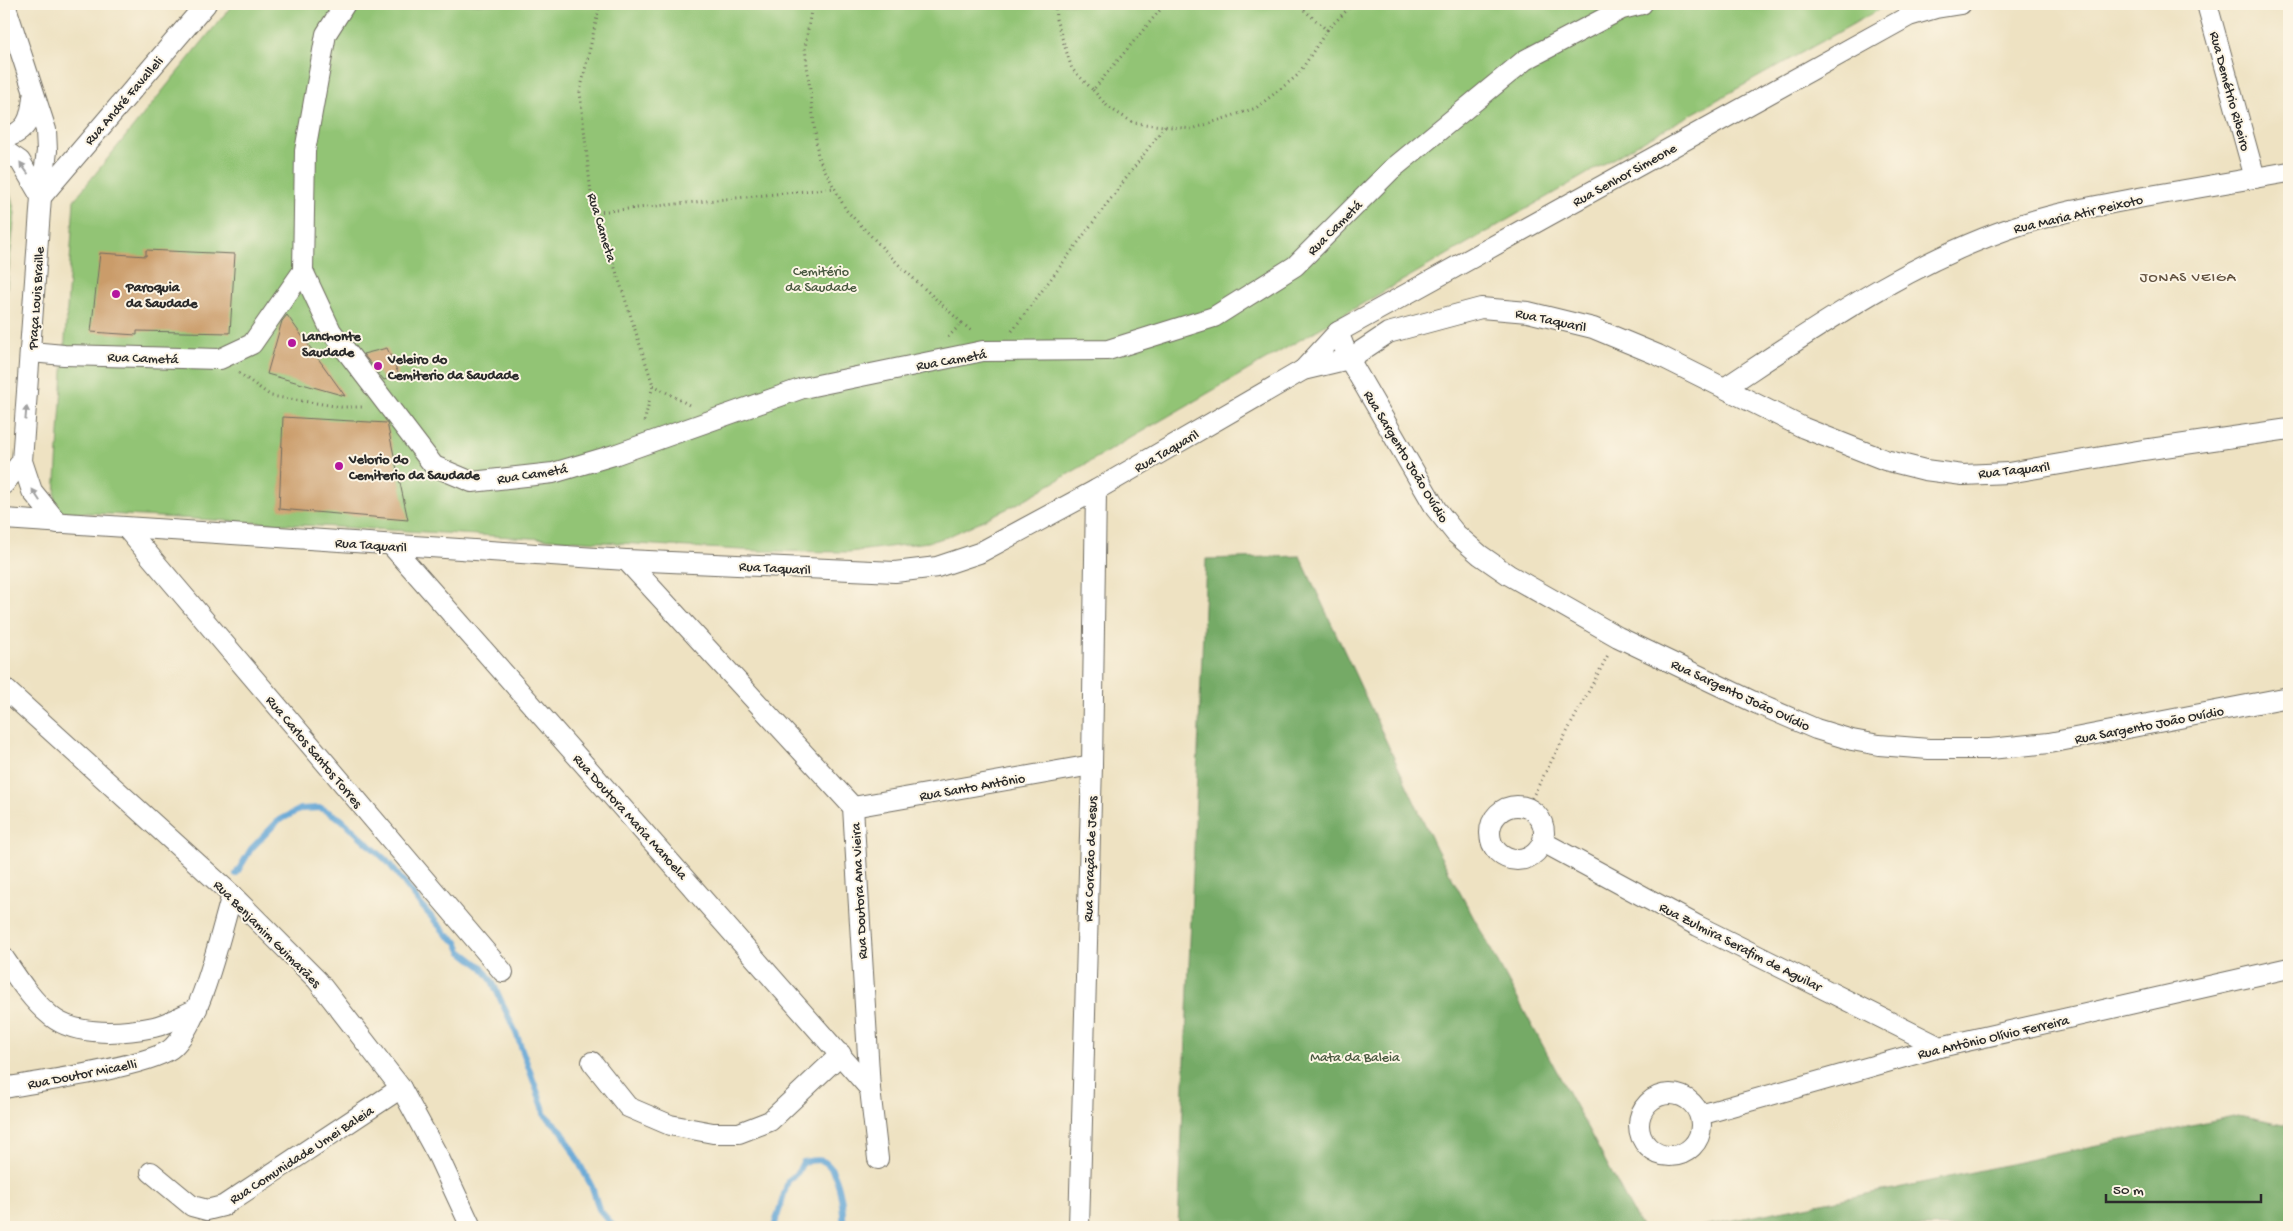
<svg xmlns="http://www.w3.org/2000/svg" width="2293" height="1231" viewBox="0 0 2293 1231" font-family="'Gochi Hand',sans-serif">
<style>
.green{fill:#92c474;stroke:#5e7850}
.forest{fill:#75aa66;stroke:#506a48}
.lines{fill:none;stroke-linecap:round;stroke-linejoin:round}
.stream{stroke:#60a4d5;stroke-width:6}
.building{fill:#ca9c6a}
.minor-casing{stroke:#6f6b60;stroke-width:22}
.path{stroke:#6f6b60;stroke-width:3;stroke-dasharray:1 4;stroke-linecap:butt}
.minor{stroke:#fff;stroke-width:20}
.oneway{fill:#a0a0a0}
.poi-dot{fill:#b5179e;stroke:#fcf5e5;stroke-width:2}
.labels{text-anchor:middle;stroke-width:4;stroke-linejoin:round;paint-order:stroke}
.street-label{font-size:14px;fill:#2b2b2b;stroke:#fcf5e5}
.park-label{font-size:14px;fill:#4a5941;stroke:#fcf5e5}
.poi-label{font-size:14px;font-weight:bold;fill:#2b2b2b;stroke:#fcf5e5;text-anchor:start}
.neighbourhood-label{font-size:15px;letter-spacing:1px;fill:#635341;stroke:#fcf5e5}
</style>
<rect width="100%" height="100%" fill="#fcf5e5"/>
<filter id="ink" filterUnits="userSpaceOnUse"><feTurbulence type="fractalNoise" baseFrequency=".02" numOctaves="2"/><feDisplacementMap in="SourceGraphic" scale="10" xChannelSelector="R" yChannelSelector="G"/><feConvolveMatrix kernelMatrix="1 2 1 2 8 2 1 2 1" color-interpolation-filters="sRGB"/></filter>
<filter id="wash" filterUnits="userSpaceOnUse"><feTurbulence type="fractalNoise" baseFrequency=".0096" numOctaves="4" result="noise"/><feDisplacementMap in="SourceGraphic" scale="20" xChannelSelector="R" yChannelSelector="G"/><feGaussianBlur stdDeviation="1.12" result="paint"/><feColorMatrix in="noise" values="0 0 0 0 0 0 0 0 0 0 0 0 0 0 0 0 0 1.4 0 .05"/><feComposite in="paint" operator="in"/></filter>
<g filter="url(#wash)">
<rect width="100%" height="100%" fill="#eee2c2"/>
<!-- green -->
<g class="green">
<path d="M233,4H1889L1647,139L1015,505L947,537L928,542L849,552L760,551L54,511L74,200Z"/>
<path d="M4,170L15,213L4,314Z"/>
</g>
<!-- forest -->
<g class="forest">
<path d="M1300,556L1436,848L1641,1227H1178L1206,559Z"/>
<path d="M2238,1115L2289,1125V1227H1698L1893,1189Z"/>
</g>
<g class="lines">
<!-- stream -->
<g class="stream">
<path d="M236,874L251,849L278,821L301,809L321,808L341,819L387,861L422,906L447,935L457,942L461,951L482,967L492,981L516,1033L543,1107L544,1114L562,1131L592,1187L599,1209L614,1227"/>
<path d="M774,1227L788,1181L798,1172L803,1162C809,1161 817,1159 823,1161C840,1169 844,1211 843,1227"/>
</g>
</g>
<g id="blocks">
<!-- building -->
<g class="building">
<path d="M146,250L235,254L230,333L137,331V335L91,332L100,253L146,256Z"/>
<path d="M287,315L345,396L267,374L282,321Z"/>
<path d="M387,348L399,375L384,380L363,354Z"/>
<path d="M283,417L387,423L408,520L279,509Z"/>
</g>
</g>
</g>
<g filter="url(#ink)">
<use href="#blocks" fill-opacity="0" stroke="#6f6b60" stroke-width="1"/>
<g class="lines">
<!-- minor casing -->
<g class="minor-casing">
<g id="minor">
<path d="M5,4L46,130L47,151L41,197"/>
<path d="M345,4L326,34L305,151L303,271L331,331L434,466L472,482L553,473L614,455L803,388L983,351L1108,350L1214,317L1295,266L1391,170L1525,60L1622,9L1642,4"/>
<path d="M2207,4L2255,178"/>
<path d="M4,138C27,132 31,119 33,97"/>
<path d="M4,150L20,161L41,197L22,461L32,491L58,523"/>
<path d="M41,197L206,4"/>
<path d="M1338,332L1349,359L1436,509L1456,534L1480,555L1509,575L1618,637L1758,704L1816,729L1852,740L1879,745L1929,749H1990L2049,743L2289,697"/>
<path d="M31,352L64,355L220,359L252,344L303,271"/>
<path d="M1303,370L1338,332L1909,16L1936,8L1961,4"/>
<path d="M1726,387C1820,325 1914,259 2023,224C2062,211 2104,205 2144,197C2193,189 2241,180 2289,172"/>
<path d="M4,484L22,461"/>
<path d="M4,519L626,560L895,572L937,567L979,553L1096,490L1303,370L1349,359L1388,333L1481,308L1528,312L1593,328L1658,355L1804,428L1885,460L1925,470L1963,475L2008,473L2143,450L2289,429"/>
<path d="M127,529L503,972"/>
<path d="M391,545L870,1089"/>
<path d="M626,560L853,807L870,1089L878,1159"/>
<path d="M4,688L232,895L317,980L401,1088L439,1158L471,1227"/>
<circle cx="1517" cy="833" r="27"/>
<path d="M853,807L1092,765"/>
<path d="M1543,842L1698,926L1940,1047"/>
<path d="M4,958C18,979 32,1001 52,1017C77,1037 125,1033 154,1027C168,1024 183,1015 197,1009"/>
<path d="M592,1062L628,1107L670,1125L713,1133H739L770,1121L841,1054"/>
<path d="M4,1088C36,1082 154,1066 173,1047C202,1019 220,935 232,895"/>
<circle cx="1670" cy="1125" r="31"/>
<path d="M1700,1115L1940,1047L2289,968"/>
<path d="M151,1172L192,1206L207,1210L223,1206L401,1088"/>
<path d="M1079,1227L1092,765L1096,490"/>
</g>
</g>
<!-- path -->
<g class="path">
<path d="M600,4L580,92L591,194L653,385L644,423"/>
<path d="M812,4L805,48L818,157L846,210L902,268L962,323L947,338"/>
<path d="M1055,4L1056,19L1072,69L1093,90L1165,4"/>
<path d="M1327,30L1353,4"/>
<path d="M1093,90L1108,107L1134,123L1192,129L1256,108L1298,75L1327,30L1297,4"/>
<path d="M597,212L835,188"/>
<path d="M962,323L973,332"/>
<path d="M1012,331L1165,126"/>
<path d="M239,373L271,396L341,407H364"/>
<path d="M653,385L691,406"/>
<path d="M1527,807L1609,653"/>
</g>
<!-- minor -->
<use href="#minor" class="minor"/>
</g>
<!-- one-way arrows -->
<defs><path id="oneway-solid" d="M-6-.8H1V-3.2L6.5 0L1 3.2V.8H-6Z" transform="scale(1.25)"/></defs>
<g class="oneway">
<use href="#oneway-solid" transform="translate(24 168) rotate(-125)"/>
<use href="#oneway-solid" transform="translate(26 413) rotate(-85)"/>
<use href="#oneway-solid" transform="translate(36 495) rotate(-123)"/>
</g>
</g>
<!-- markers -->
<g class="poi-dot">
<circle cx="116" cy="294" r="5"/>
<circle cx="292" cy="343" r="5"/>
<circle cx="378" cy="366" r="5"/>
<circle cx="339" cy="466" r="5"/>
</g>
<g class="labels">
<!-- street labels -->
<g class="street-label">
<text transform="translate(2231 91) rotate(75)" y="5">Rua Demétrio Ribeiro</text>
<text transform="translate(123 100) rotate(-49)" y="5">Rua André Favalleli</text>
<text transform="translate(1624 174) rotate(-29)" y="5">Rua Senhor Simeone</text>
<text transform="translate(2078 213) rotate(-13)" y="5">Rua Maria Atir Peixoto</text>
<text transform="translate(603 227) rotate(73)" y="5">Rua Cameta</text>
<text transform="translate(1334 227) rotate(-45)" y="5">Rua Cametá</text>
<text transform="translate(35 298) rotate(-86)" y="5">Praça Louis Braille</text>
<text transform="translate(1551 319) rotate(12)" y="5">Rua Taquaril</text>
<text transform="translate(143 357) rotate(2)" y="5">Rua Cametá</text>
<text transform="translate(951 359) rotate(-10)" y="5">Rua Cametá</text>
<text transform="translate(1166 450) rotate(-30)" y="5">Rua Taquaril</text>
<text transform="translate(1407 456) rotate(59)" y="5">Rua Sargento João Ovídio</text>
<text transform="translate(2014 469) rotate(-6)" y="5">Rua Taquaril</text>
<text transform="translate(532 473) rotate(-9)" y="5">Rua Cametá</text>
<text transform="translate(371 544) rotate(4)" y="5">Rua Taquaril</text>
<text transform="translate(775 567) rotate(3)" y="5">Rua Taquaril</text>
<text transform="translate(1741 694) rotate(25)" y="5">Rua Sargento João Ovídio</text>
<text transform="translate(2149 724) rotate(-11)" y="5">Rua Sargento João Ovídio</text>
<text transform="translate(315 751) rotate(50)" y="5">Rua Carlos Santos Torres</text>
<text transform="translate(972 786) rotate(-10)" y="5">Rua Santo Antônio</text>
<text transform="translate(631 816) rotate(48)" y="5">Rua Doutora Maria Manoela</text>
<text transform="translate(1089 859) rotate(-88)" y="5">Rua Coração de Jesus</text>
<text transform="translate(858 891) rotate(-93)" y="5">Rua Doutora Ana Vieira</text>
<text transform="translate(268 933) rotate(45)" y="5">Rua Benjamim Guimarães</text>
<text transform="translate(1741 946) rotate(27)" y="5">Rua Zulmira Serafim de Aguilar</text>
<text transform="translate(1993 1036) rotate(-13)" y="5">Rua Antônio Olívio Ferreira</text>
<text transform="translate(82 1073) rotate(-11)" y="5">Rua Doutor Micaelli</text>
<text transform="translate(301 1154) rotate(-33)" y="5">Rua Comunidade Umei Baleia</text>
</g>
<!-- park labels -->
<g class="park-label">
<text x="821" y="275">Cemitério<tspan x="821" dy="16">da Saudade</tspan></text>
<text x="1355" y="1061">Mata da Baleia</text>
</g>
<!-- poi labels -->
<g class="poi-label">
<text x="126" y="291">Paroquia<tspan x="126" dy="16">da Saudade</tspan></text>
<text x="302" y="340">Lanchonte<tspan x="302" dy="16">Saudade</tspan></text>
<text x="388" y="363">Veleiro do<tspan x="388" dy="16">Cemiterio da Saudade</tspan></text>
<text x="349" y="463">Velorio do<tspan x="349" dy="16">Cemiterio da Saudade</tspan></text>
</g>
<!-- neighbourhood labels -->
<g class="neighbourhood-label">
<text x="2188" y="281">JONAS VEIGA</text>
</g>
</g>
<!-- margin -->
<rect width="2293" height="1231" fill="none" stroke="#fcf5e5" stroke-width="20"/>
<!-- scale -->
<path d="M2106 1194v8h155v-8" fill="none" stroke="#2b2b2b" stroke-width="2.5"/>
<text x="2113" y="1194" font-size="15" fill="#2b2b2b" stroke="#fcf5e5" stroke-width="4" paint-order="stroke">50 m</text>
</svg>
